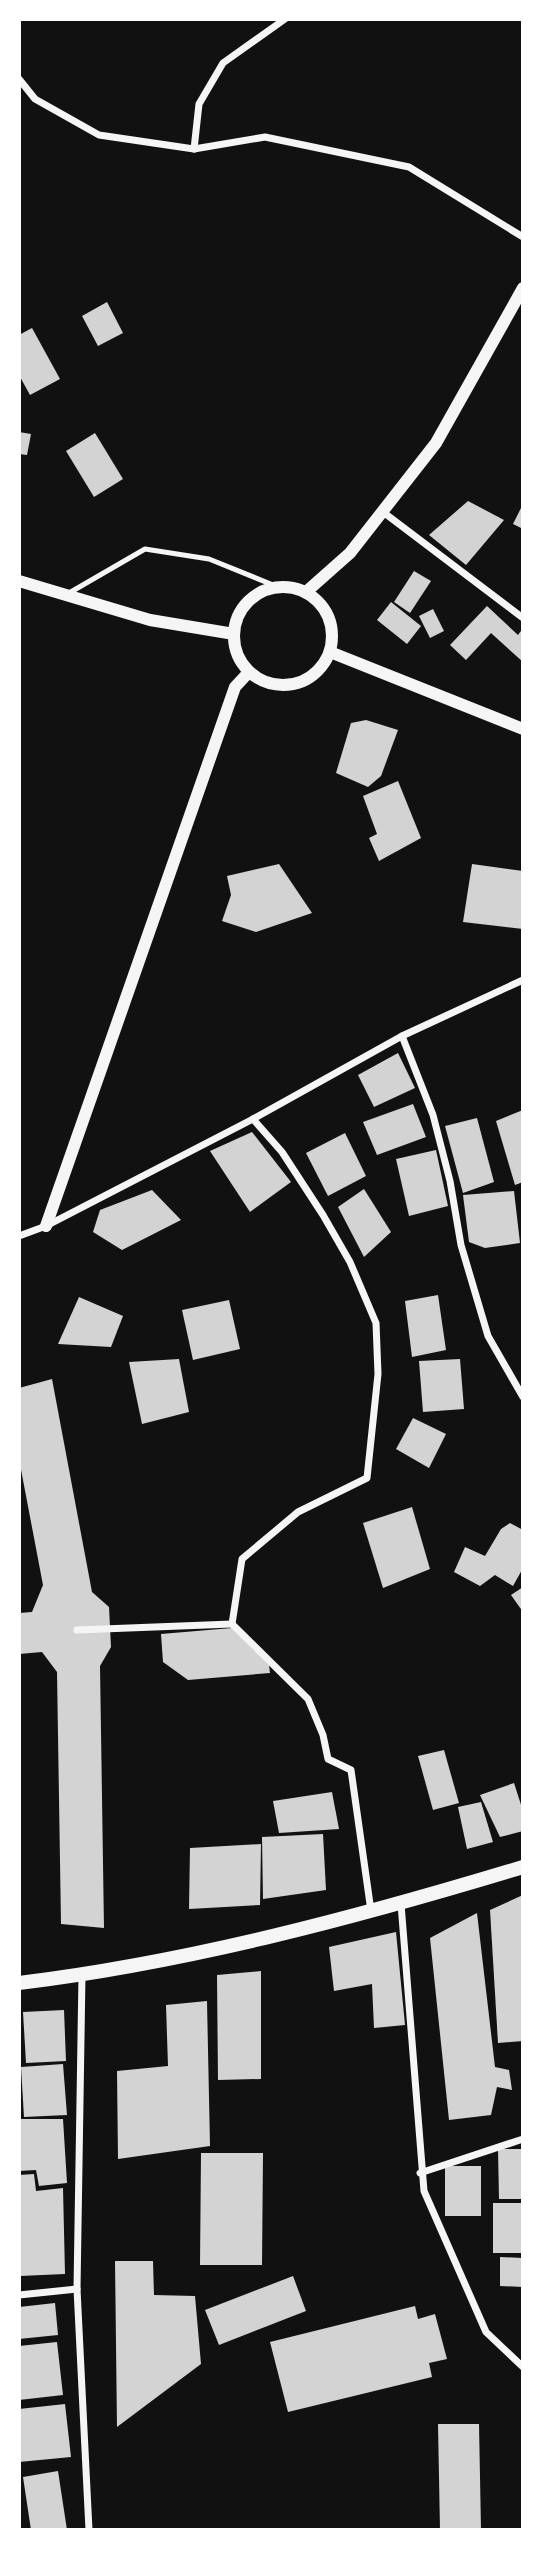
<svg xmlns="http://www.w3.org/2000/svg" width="542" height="2549" viewBox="0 0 542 2549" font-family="Roboto,sans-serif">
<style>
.building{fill:#d3d3d3}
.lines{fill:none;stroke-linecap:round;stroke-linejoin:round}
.service{stroke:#f5f5f5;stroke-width:5}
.minor{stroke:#f5f5f5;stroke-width:7}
.tertiary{stroke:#f5f5f5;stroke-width:12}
.secondary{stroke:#f5f5f5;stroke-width:14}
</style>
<rect width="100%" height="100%" fill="#111"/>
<!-- building -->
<g class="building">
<path d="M107,302L123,333L98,346L82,316Z"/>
<path d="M32,328L60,379L30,395L19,375V335Z"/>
<path d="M19,432L31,434L27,455L19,454Z"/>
<path d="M95,433L123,479L94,497L66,451Z"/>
<path d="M468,501L504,520L466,565L429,535Z"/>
<path d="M523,504V529L513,524Z"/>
<path d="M414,571L431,581L410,613L394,602Z"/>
<path d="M391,602L421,626L407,644L377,620Z"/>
<path d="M487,606L518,635L523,628V662L491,633L466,660L450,645Z"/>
<path d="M433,609L444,631L430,638L419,616Z"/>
<path d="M366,720L398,730L381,776L368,787L336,773L351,723Z"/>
<path d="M398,781L421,838L379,861L369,838L377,834L363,796Z"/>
<path d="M279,864L312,913L256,932L222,921L231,895L227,876Z"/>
<path d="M472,864L523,871V929L463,922Z"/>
<path d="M398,1053L415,1088L374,1107L358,1075Z"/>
<path d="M413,1104L426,1137L377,1155L363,1122Z"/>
<path d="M523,1110V1182L515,1185L496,1121Z"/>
<path d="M477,1118L494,1182L463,1193L445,1126Z"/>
<path d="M252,1132L291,1182L250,1212L210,1151Z"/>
<path d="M345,1133L366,1176L328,1196L306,1153Z"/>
<path d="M436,1150L448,1206L409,1216L396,1159Z"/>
<path d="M364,1189L391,1232L364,1257L338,1207Z"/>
<path d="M152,1190L181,1220L122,1250L93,1232L100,1210Z"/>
<path d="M514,1191L520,1243L485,1248L469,1242L463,1195Z"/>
<path d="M438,1295L446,1350L412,1357L405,1301Z"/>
<path d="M79,1297L123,1316L111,1347L58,1344Z"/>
<path d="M229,1300L240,1349L193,1360L182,1310Z"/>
<path d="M179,1359L189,1412L142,1424L129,1362Z"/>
<path d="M460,1359L464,1409L423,1412L419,1361Z"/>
<path d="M52,1379L92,1592L109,1607L111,1647L100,1666L104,1928L61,1924L57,1672L42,1652L19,1654V1613L32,1612L43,1585L19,1459V1388Z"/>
<path d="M413,1418L446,1434L429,1468L396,1449Z"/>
<path d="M412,1507L430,1569L383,1588L363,1523Z"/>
<path d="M510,1523L523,1530V1568L513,1586L495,1575L480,1586L454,1572L465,1547L485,1556L501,1529Z"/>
<path d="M523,1587V1612L511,1595Z"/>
<path d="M232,1628L269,1665L270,1673L188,1680L163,1662L161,1634Z"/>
<path d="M444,1750L459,1803L433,1810L418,1756Z"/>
<path d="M514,1783L523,1811V1831L500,1837L480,1795Z"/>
<path d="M332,1792L339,1829L279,1833L273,1801Z"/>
<path d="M481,1802L493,1842L467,1849L458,1807Z"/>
<path d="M323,1834L326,1890L263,1899L262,1837Z"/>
<path d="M261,1844L260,1905L189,1909L190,1848Z"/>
<path d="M523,1895V2041L498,2043L490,1910Z"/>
<path d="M477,1913L495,2067L509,2070L512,2090L497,2087L491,2115L449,2120L430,1938Z"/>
<path d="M396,1932L405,2025L374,2028L372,1984L334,1991L329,1947Z"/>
<path d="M261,1971V2079L218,2080L217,1975Z"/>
<path d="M207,2001L210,2146L118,2159L117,2071L168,2066L166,2005Z"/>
<path d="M64,2010L66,2061L26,2063L23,2012Z"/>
<path d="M63,2064L67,2115L24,2117L21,2067Z"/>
<path d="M19,2119H63L67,2183L39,2186L36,2170L19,2171Z"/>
<path d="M498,2149H523V2199H499Z"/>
<path d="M201,2153H263L262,2265H200Z"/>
<rect x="445" y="2166" width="36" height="50"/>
<path d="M34,2174L36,2191L63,2188L65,2274L20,2276L19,2175Z"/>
<rect x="493" y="2203" width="30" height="50"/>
<path d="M500,2257L523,2258V2287L500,2286Z"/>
<path d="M115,2261H153L154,2295L195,2296L201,2364L117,2427Z"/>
<path d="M293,2276L306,2311L219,2345L205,2310Z"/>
<path d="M55,2303L58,2335L19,2339V2307Z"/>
<path d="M415,2306L418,2319L435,2314L447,2359L429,2363L432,2377L288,2412L270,2342Z"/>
<path d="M57,2342L63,2395L19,2400V2346Z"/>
<path d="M65,2404L71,2457L19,2462V2409Z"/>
<path d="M438,2424H479L481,2530H440Z"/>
<path d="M58,2471L67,2530H31L23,2477Z"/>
</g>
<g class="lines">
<!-- service -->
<path class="service" d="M69,593L145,549L209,559L278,587"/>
<!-- minor -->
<g class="minor">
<path d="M19,79L35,99L99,135L194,149L265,137L409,167L523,237"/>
<path d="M194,149L199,104L223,63L285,19"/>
<path d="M383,512L523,618"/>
<path d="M402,1036L433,1115L450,1181L461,1245L488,1336L523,1397"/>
<path d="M19,1236L46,1226L253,1119L402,1036L523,980"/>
<path d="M232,1624L242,1559L298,1512L367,1478L378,1374L376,1323L350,1262L323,1215L282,1152L253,1119"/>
<path d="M232,1624L308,1699L323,1735L328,1759L351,1770L371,1911"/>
<path d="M77,1630L232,1624"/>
<path d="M401,1904L424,2191L486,2332L523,2367"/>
<path d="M82,1975L77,2289L89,2530"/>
<path d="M420,2173L523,2139"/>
<path d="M19,2295L77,2289"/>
</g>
<!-- tertiary -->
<g class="tertiary">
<path d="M19,581L150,620L234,634"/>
<circle cx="283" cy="636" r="49"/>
<path d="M306,592L350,553L436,443L523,288"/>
<path d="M330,652L523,729"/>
<path d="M46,1226L235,687L249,672"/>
</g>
<!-- secondary -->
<path class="secondary" d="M19,1983C190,1962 358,1917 523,1867"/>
</g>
<!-- border -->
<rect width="542" height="2549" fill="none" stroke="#ffffff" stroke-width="42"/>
</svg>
